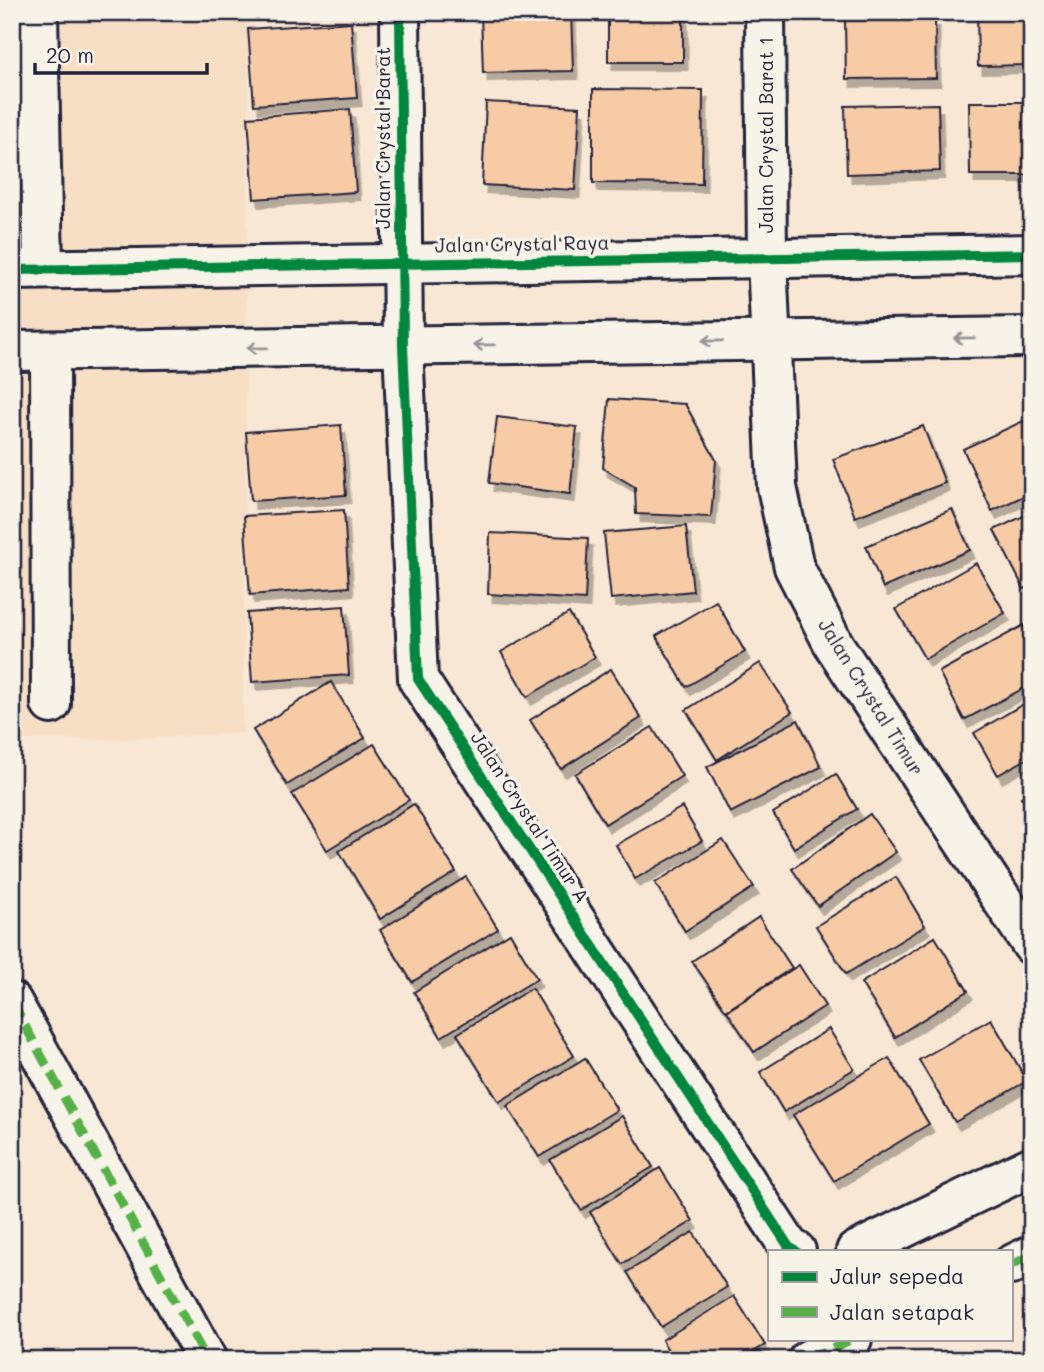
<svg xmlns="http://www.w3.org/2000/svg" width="1044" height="1372" viewBox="0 0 1044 1372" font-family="Mali,sans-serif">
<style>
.built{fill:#f7dfc6}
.building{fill:#f8cba7;stroke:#22223b;stroke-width:2;filter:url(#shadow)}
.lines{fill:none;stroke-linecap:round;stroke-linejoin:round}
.minor-casing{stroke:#22223b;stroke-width:44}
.minor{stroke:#f7f3e8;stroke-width:38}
.quiet{stroke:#55b146;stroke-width:9;stroke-dasharray:18 9;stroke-linecap:butt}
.cycleway-casing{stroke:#f7f3e8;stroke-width:15}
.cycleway{stroke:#00873e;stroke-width:10}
.oneway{stroke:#97959a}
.labels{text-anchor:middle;stroke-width:7;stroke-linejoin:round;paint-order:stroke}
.street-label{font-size:19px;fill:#22223b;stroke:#f7f3e8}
</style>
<defs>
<filter id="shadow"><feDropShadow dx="4.5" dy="8" stdDeviation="0" flood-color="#0004"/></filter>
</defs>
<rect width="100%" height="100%" fill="#f7e7d4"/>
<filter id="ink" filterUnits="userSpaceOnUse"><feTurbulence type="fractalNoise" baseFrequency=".0143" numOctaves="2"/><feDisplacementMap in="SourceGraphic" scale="14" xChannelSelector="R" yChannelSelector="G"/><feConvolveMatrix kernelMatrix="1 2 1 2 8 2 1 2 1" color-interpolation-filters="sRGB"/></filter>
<g filter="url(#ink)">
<!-- built -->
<path class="built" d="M12,12H249L243,733L135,739L13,740Z"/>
<!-- building -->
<g class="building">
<path d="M481,12H571L573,71L483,73Z"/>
<rect x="608" y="12" width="75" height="50"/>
<path d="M977,12H1032V65L978,66Z"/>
<path d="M935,19L936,78L846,79L845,20Z"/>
<path d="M351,22L357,98L254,105L248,29Z"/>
<path d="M593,89L703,90L702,184L593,183Z"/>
<path d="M486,102L580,107L575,190L482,185Z"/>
<path d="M969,102H1032V175H970Z"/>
<path d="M938,104L940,171L847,174L845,106Z"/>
<path d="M350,109L356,192L254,199L248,117Z"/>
<path d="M609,399L685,404L716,460L711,517L636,514L635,487L603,468Z"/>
<path d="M497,417L577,427L570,494L489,483Z"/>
<path d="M1032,417V492L992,511L963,449Z"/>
<path d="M341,425L346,495L251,501L246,432Z"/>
<path d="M923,426L945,483L855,517L833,459Z"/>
<path d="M952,509L970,550L883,588L866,546Z"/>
<path d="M344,510L349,587L250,595L244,516Z"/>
<path d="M1032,512V586L1024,589L994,530Z"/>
<path d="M686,526L693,591L611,599L604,533Z"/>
<path d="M490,533L588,538L585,600L488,594Z"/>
<path d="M976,563L1005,613L925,659L896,609Z"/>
<path d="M716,601L745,652L686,687L656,636Z"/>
<path d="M344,606L349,675L252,682L247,613Z"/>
<path d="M569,613L595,657L527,697L501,652Z"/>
<path d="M1024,625L1032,640V684L964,720L939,672Z"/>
<path d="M760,663L792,712L717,760L686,710Z"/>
<path d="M611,669L641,718L561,769L530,720Z"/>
<path d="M331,682L365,738L287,785L253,730Z"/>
<path d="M1032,699V756L998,775L974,733Z"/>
<path d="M798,720L821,767L730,813L707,767Z"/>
<path d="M652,727L682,776L605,824L575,774Z"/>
<path d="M374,744L409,800L327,850L292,794Z"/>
<path d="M836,774L857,809L794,848L773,813Z"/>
<path d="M1032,790V814L1021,797Z"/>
<path d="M414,804L456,872L380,919L339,851Z"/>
<path d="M682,807L702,841L635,879L616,845Z"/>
<path d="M870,814L896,852L818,906L792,869Z"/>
<path d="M723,840L754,887L685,931L655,883Z"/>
<path d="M466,877L498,929L412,982L380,930Z"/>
<path d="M896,877L925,926L846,974L816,926Z"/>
<path d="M759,917L792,968L726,1011L692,961Z"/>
<path d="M510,933L537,979L441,1037L414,992Z"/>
<path d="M935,937L968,991L895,1037L861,983Z"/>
<path d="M799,965L825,1006L754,1052L727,1011Z"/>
<path d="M532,988L574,1056L499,1102L457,1034Z"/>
<path d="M991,1019L1027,1081L955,1122L919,1060Z"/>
<path d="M829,1029L854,1069L784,1112L760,1072Z"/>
<path d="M585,1058L617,1110L539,1157L507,1106Z"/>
<path d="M889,1058L929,1124L834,1181L793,1115Z"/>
<path d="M622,1116L653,1167L581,1210L550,1160Z"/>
<path d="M660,1168L693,1221L622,1264L590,1212Z"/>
<path d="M693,1232L727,1287L661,1327L627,1272Z"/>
<path d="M734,1296L765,1345L740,1360H674L662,1340Z"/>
</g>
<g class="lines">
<!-- minor casing -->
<g class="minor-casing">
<g id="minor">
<path d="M38,12L43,268"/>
<path d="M400,12L403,346L418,679L789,1247L796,1251"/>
<path d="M765,12L767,258L777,487L794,567L834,645L1032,945"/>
<path d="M12,270L1032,254"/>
<path d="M12,351L1032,337"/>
<path d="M50,351L51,704"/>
<path d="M12,1002L207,1360"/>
<path d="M856,1251L1032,1166"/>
<path d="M1011,1265L1032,1255"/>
<path d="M808,1360L852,1339"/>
</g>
</g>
<!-- minor -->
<use href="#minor" class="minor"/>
<!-- quiet -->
<g class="quiet">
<path d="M12,1002L207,1360"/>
<path d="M1011,1265L1032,1255"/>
<path d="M808,1360L852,1339"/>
</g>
<!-- cycleway casing -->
<g class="cycleway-casing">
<g id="cycleway">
<path d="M400,12L403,346L418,679L789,1247L796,1251"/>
<path d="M12,270L1032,254"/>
</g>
</g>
<!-- cycleway -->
<use href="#cycleway" class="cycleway"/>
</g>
<!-- one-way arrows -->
<defs><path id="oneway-shaft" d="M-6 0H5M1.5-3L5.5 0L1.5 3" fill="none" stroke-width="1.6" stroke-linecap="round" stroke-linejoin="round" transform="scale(1.75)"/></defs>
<g class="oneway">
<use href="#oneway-shaft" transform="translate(964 338) rotate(179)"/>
<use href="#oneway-shaft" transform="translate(712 341) rotate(179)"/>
<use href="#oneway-shaft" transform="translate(484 345) rotate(179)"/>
<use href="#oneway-shaft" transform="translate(257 348) rotate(179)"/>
</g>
</g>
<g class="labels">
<!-- street labels -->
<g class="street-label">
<text transform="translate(766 135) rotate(-90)" y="7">Jalan Crystal Barat 1</text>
<text transform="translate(383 138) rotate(-90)" y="7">Jalan Crystal Barat</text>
<text transform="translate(522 244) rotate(-1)" y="7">Jalan Crystal Raya</text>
<text transform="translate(871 697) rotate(58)" y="7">Jalan Crystal Timur</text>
<text transform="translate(530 817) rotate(57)" y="7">Jalan Crystal Timur A</text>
</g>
</g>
<!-- margin -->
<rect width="1044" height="1372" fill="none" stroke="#f7f3e8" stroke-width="42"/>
<rect x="21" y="21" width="1002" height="1330" fill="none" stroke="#22223b" stroke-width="2.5" filter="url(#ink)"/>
<!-- legend -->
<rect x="768" y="1250" width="245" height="91" fill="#f7f3e8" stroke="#a29fa3" stroke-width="2"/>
<rect x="782" y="1272" width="35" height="10" fill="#00873e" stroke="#a29fa3" stroke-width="2"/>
<text x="830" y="1284" font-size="21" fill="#22223b">Jalur sepeda</text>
<rect x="782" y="1307" width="35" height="10" fill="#55b146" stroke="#a29fa3" stroke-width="2"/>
<text x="830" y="1320" font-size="21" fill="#22223b">Jalan setapak</text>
<!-- scale -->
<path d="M35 63v10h172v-10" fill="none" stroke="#22223b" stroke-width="3.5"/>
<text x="46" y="63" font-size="21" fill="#22223b" stroke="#f7f3e8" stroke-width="5" paint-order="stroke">20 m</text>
</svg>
